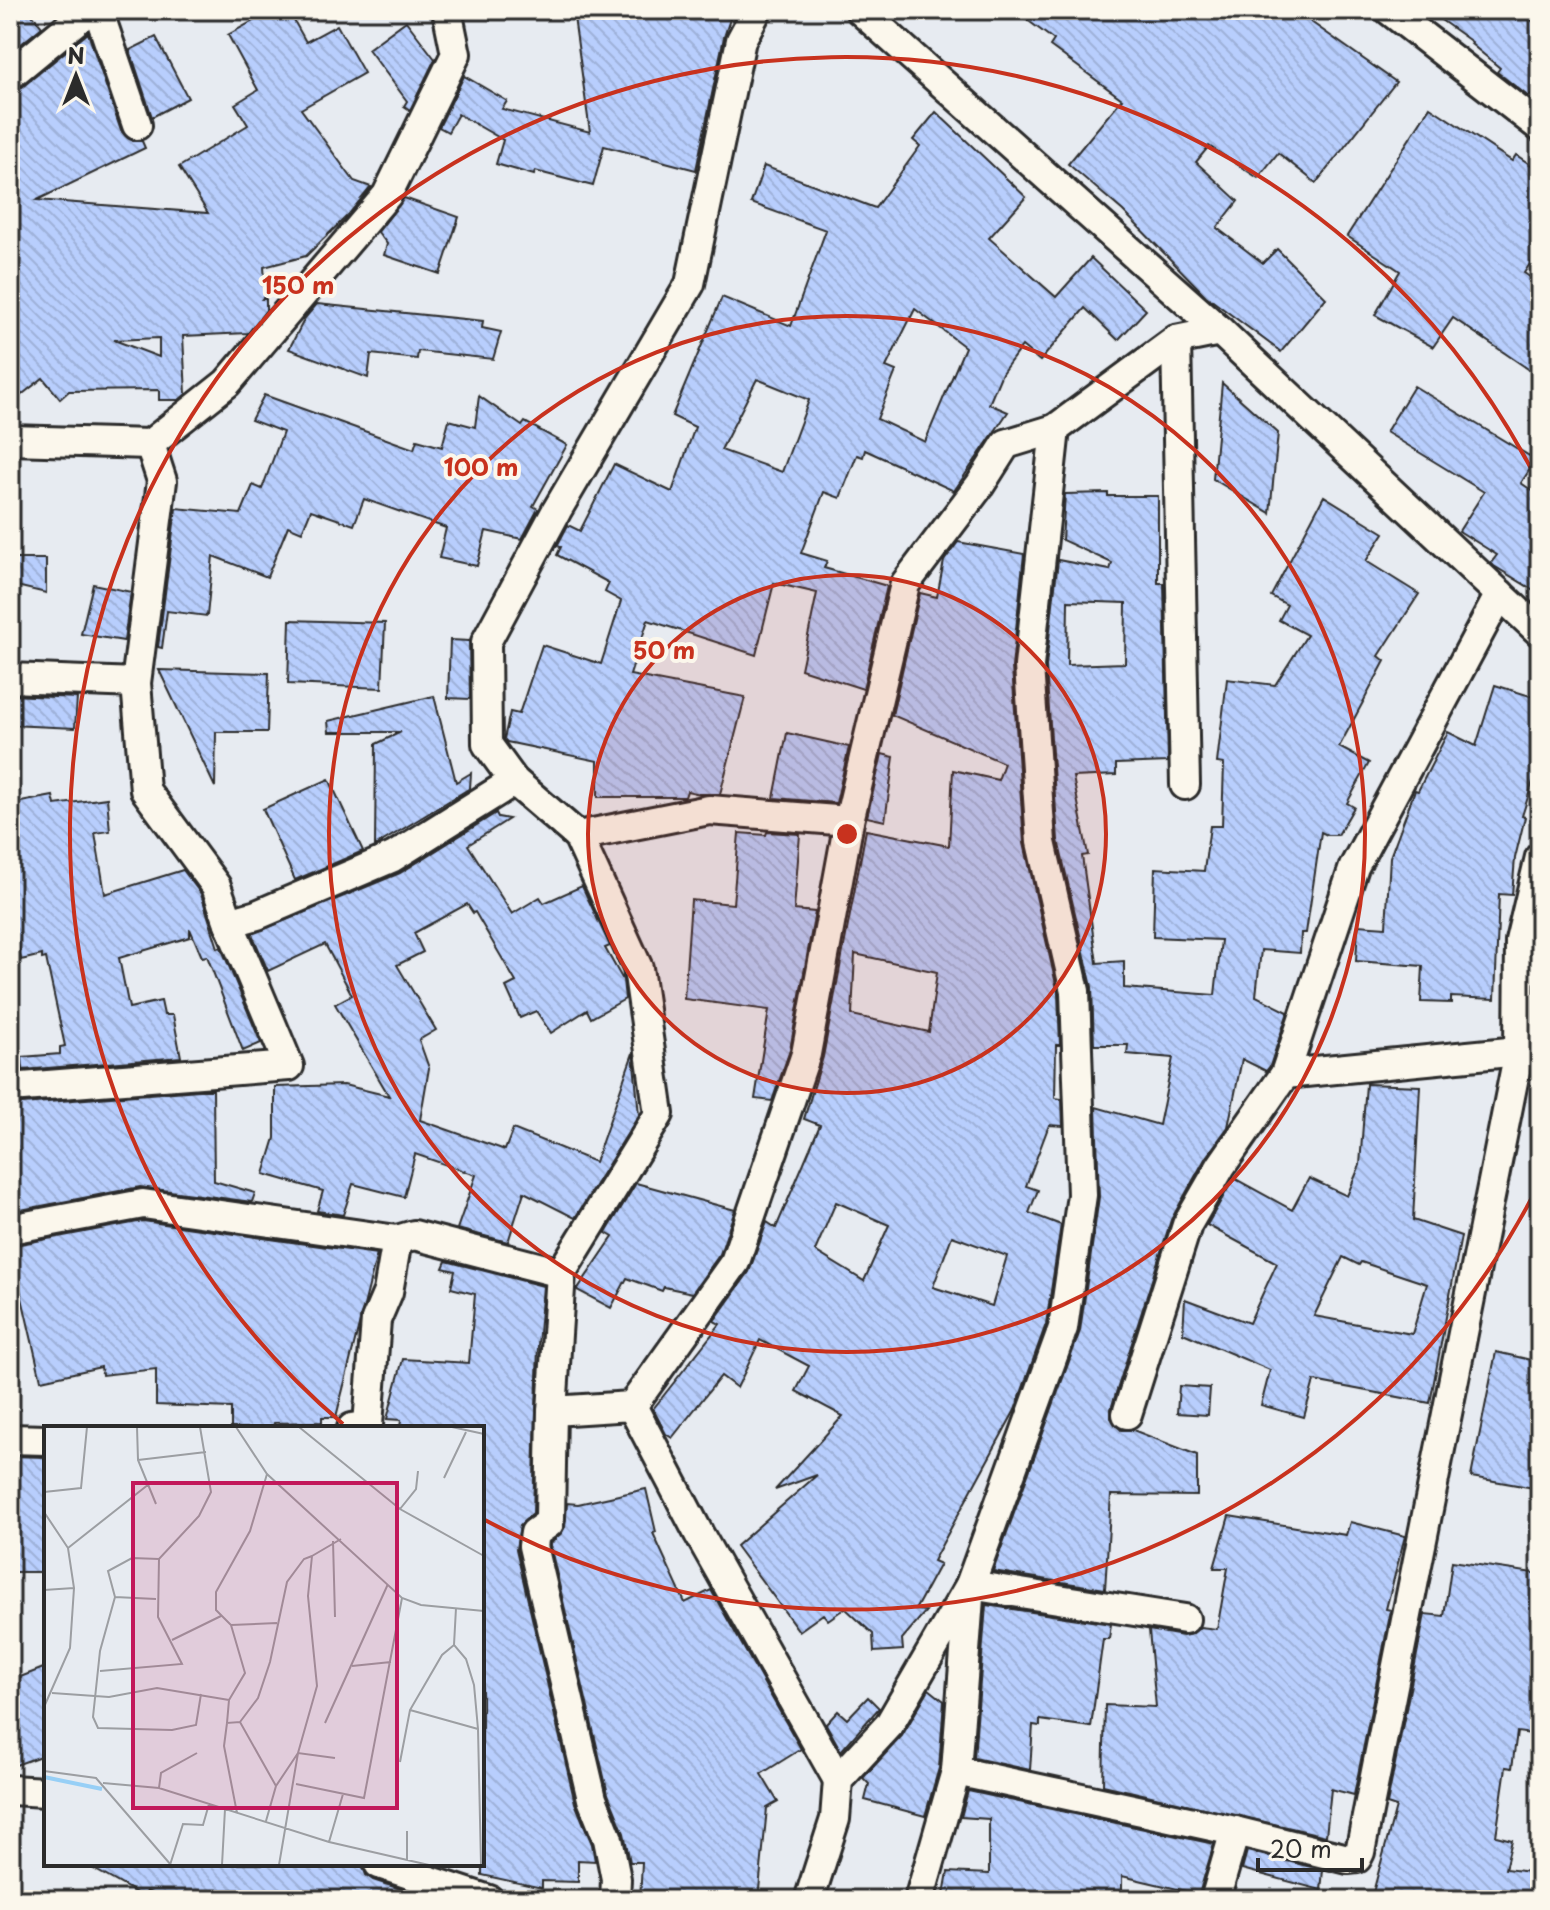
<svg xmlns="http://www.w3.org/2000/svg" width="1550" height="1910" viewBox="0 0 1550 1910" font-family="'Playpen Sans',sans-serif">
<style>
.building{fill:url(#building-back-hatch);stroke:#2b2b2b;stroke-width:2;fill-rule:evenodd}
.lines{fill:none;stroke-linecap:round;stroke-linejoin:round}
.street-casing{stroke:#2b2b2b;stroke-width:34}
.street{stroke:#fbf7ec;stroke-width:28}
.ring{fill:none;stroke:#c8321e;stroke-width:4}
.inset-river{fill:none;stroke:#97cff6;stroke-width:4}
.inset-road{fill:none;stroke:#9c9ea2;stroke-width:2}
.view{fill:#c2185b;fill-opacity:0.15;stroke:#c2185b;stroke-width:4}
.inset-edge{fill:none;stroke:#2b2b2b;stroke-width:4}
.centre{fill:#c8321e;stroke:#fbf7ec;stroke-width:4}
.ring-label{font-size:24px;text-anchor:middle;font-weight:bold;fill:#c8321e;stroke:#fbf7ec;stroke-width:8;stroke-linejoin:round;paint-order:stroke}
</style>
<defs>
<pattern id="building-back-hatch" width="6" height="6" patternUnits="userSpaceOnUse" patternTransform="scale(2)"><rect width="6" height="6" fill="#b8cefd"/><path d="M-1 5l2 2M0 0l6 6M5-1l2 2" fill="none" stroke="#9eb1d9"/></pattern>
</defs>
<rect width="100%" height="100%" fill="#e7ebf1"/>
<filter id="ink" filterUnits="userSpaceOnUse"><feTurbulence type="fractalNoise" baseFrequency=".0125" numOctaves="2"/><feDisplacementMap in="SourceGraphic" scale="16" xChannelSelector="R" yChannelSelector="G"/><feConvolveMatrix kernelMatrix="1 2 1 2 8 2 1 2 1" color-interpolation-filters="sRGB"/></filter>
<g filter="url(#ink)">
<!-- building -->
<g class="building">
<path d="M28,10L42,27L10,53V25Z"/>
<path d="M273,10H288L306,42L337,25L364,73L301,109L354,181L371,187L349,214L306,256L264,267L266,295L262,299H266V310L248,333L183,336L186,394L179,400H159V390L69,391L60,399L43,378L10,404V92L21,88L88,33L121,131L133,141H142L145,148L37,200L208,213L179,167L248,125L235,104L258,90L228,35ZM159,338V357L114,340Z"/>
<path d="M573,10H733L724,37L696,170L604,146L593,186L535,171L534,175L496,164L503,140L458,114L448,132L439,127L464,76L507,101L502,109L590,132Z"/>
<path d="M1014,10H1294L1396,82L1316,183L1278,153L1258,178L1209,146L1196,162L1238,201L1217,228L1263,263L1277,249L1326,298L1281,352L1206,296L1123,211L1068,164L1122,99L1050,46L1054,40Z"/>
<path d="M1427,10H1517L1540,27V82L1529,97L1497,72L1500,68L1471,44L1472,42Z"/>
<path d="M406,21L435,59L410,110L404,106L407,101L368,49Z"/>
<path d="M156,37L188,98L152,117L130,50Z"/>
<path d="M1430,107L1512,161L1516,155L1540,171V249L1524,273L1540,284V377L1453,318L1433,347L1375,315L1400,271L1347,236Z"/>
<path d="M936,112L1026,197L989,238L1056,297L1091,258L1146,310L1118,340L1085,308L1040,361L1022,346L1002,373L989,404L1008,412L954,491L865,450L863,457L857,455L840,498L824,492L801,553L827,561L824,568L887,586L863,689L801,669L817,593L774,583L756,655L648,620L630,675L745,697L720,794H700L687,791L685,797H598V761L507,742L504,739L510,712L519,714L542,645L601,664L621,601L605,592L609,583L557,555L561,547L557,546L568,525L580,531L614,464L672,492L695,427L672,416L722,297L791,326L826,230L751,203L764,166L875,208L920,146L913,140ZM915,309L965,347L925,442L877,419L896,371L886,367ZM757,379L809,400L782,472L721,450Z"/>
<path d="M404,198L459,217L440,274L384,255L387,244L378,232Z"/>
<path d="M317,304L483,321L482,328L501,332L493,359L418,351L417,359L371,354L368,378L289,349L305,318Z"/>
<path d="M1222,383L1278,433L1270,513L1213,479Z"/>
<path d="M1414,386L1536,460L1521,483L1540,496V594L1494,566L1491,563L1497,555L1459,531L1484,492L1386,432Z"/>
<path d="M264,395L414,449L417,440L442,447L449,420L475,427L479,396L522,426L525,422L567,445L533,506L538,509L522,539L486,531L477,566L439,558L446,528L364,499L354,525L311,510L302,532L288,526L267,577L213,556L207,616L167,611L162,648L158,647L176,508L241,514L253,485L262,489L283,432L251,420Z"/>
<path d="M1108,493V496H1158V583H1164L1168,762L1116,764V775L1073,777L1088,855L1082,856L1097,963L1124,961V988L1215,995L1221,940L1153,937L1155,868L1204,871L1210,826H1222L1224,764L1217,763L1227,679L1275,685L1307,635L1279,620L1287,605L1271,596L1324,496L1384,533L1366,561L1419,594L1379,656L1385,661L1339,747L1369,763L1347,803L1354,807L1338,835H1327L1321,832L1306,933H1301L1300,953L1261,950L1256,996L1288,1012L1270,1066L1266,1071L1242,1059L1228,1127L1206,1157L1171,1220L1111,1409V1418L1121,1430H1133L1197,1455V1496L1111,1495L1105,1589L993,1571L1080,1331L1099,1197L1096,1107L1159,1125L1173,1058L1127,1054L1128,1045H1094L1092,987L1058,840L1046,666L1058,560L1110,570L1112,563L1062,540L1065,494ZM1068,601L1126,603L1125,663L1067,665Z"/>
<path d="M958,542L1024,554L1012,667L1024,843L1058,993L1060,1045H1056L1055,1098L1062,1099L1063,1126L1049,1125L1026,1186L1038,1190L1029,1213L1061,1225L1046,1324L1015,1410L933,1561L940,1564L915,1610L926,1611L902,1639L903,1650L874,1652L873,1634L845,1608L828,1620L823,1614L799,1631L736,1546L817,1475L775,1490L843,1416L796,1391L809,1366L760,1340L737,1388L721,1376L672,1438L666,1434L653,1409L720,1324L714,1321L749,1272L767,1222L776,1228L820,1125L804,1119L823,1057L866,830L949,846L953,770L998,780L1004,763L892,715L920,593L937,597L944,561ZM855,954L937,972L929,1032L852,1015ZM836,1202L889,1225L864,1281L815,1251ZM952,1236L1007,1256L992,1306L933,1287Z"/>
<path d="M11,559H46V593L12,585Z"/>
<path d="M93,584L131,592L124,641L81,634Z"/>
<path d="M290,620L385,623L382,688L288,684Z"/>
<path d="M450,640L469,641L470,699L448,698Z"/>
<path d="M159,670L269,673L267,732H216L215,787Z"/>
<path d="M1495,685L1540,699V759L1522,816L1525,817L1515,858L1512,895L1499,894L1495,999L1451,997V1003L1421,1002L1423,966L1356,961L1358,925L1386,927L1390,857L1415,790L1418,791L1448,732L1476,746Z"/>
<path d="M10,695L77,698L75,728L10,725Z"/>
<path d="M434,696L456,782L471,773L470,788L375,846L376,744L401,732H329L328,721Z"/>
<path d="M787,733L849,747L836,803L774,798Z"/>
<path d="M882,754L894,757L885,821L867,817Z"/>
<path d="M329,779L363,851L295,880L263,809Z"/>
<path d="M53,796L55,805L107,798L110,831L95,833L105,894L183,870L201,894L218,948L221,947L261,1043L243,1051L207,956L202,957L190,929V937L119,958L129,1008L161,1001L164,1015H173L181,1057L23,1070L22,1057L60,1054V1047L65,1046L46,958L42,959V955L21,960L15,931L10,932V804Z"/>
<path d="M496,813L498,817L509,819L468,845L512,914L540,897L544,903L582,886L610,946L605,948L623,980L625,999L591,1018L587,1010L551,1033L536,1011L520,1018L506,987L516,982L475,912L473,913L467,904L414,933L423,952L397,965L436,1030L419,1040L429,1068L420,1120L505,1150L513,1129L595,1162L633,1053L639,1115L575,1218L524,1192L508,1242L457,1229L476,1175L415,1154L404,1197L353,1184L343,1215L317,1211L323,1191L264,1174L275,1138V1087L344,1085L389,1096L335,1004L352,995L325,944L268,971L252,934L400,873Z"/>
<path d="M767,832L800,834L794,910L815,912L790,1050L772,1101L755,1099L769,1010L684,999L691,900L733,904L739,833L766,835Z"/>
<path d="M1366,1084L1420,1086L1413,1220L1461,1236L1430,1403L1314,1381L1304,1417L1261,1405L1270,1370L1183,1333L1185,1299L1249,1323L1277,1263L1207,1225L1234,1178L1292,1210L1309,1178L1347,1196L1360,1165ZM1343,1257L1359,1265L1361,1262L1427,1284L1412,1334L1314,1316Z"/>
<path d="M199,1090H213L214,1181L255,1193L252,1202L140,1187L10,1212V1105Z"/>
<path d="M636,1183L735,1210L720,1254L692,1293L664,1287L662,1291L627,1278L611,1308L577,1290L613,1237L606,1233Z"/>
<path d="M143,1221L377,1254L336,1417H322V1422L274,1423L273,1428H231V1408L156,1405V1369L102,1375L101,1367L41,1380L10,1246Z"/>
<path d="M446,1261L543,1286L538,1345L533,1513L520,1525L516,1549L575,1803L592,1844L595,1861L578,1860V1882L542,1881V1888L482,1875V1428H400L401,1420L387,1419L403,1359L469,1363L475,1294L451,1288L455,1271L443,1268Z"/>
<path d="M1496,1352L1540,1362V1489L1471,1477Z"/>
<path d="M1179,1386L1210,1388L1208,1415L1177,1413Z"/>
<path d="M10,1456L46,1457V1572H11Z"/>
<path d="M646,1489L656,1532L653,1533L685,1603L711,1590L801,1749L761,1774L778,1802L767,1808L758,1900H640L642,1862H630L624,1833L608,1794L550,1545L565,1527L567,1503L578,1504Z"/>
<path d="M1229,1516L1346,1535L1350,1522L1405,1536L1386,1609L1391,1610L1354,1795L1331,1789L1326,1836L1103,1785L1105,1705L1156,1707L1149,1630L1183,1636L1192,1634L1200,1627L1217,1629L1228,1568H1214Z"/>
<path d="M1452,1561L1540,1574V1735L1517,1732L1512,1768L1506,1767L1496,1836L1512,1840L1505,1869L1540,1873V1900H1371L1396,1807L1387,1804L1425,1614L1444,1616Z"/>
<path d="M986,1605L1111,1624L1109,1639H1103L1091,1727L1040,1720V1726L1033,1725L1030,1770L974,1758Z"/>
<path d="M46,1667V1754L16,1765L10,1749V1681Z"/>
<path d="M929,1689L944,1701L939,1768L925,1816L865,1800L869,1784L863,1778L902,1736Z"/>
<path d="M868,1697L879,1708L841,1751L826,1724L838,1711L847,1719Z"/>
<path d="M968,1791L1214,1844L1199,1894L1122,1876V1900H943L948,1872L989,1874V1819L961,1817Z"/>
<path d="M1247,1851L1323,1870L1321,1890L1242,1869Z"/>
<path d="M85,1864H362L366,1875L373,1880L434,1900H165L147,1891L144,1897Z"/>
</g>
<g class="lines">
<!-- street casing -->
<g class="street-casing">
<g id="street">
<path d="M98,10L137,125"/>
<path d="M757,10L741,40L690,284L557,510L486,642L487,744L514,781L578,836L638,968L659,1114L561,1273L552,1411L632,1406L699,1534L838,1780"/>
<path d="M860,10L1220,331L1540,632"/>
<path d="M1389,10L1540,127"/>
<path d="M10,75L89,10"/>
<path d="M1176,340L1185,785"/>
<path d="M10,440L150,444L227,383L387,195L456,54L447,10"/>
<path d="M10,678L136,683"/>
<path d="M578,836L709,810L849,821"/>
<path d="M229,923L257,915L393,857L514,781"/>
<path d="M1285,1074L1519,1051"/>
<path d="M10,1088L289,1066L229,923L216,886L145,790L136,683L162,481L150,444"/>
<path d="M10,1229L143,1204L397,1240L414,1235L561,1273"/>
<path d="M632,1406L735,1262L806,1054L849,821L905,584L980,485L1006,444L1055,429"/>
<path d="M552,1411L550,1518L549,1523L535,1533L533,1546L592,1799L608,1839L616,1879L615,1900"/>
<path d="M1127,1414L1187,1225L1221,1166L1285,1074L1354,867L1500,594"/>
<path d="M352,1428L368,1425L376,1320L388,1292L397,1240"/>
<path d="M10,1439L46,1440"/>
<path d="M956,1771L1235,1831L1348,1859L1357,1858L1360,1852L1519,1051L1520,941L1540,857"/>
<path d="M10,1790L46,1792"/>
<path d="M379,1864L489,1900"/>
<path d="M809,1900L835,1819L838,1780L889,1725L970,1585L1185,1619"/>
<path d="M919,1900L956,1771L970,1585L1063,1328L1082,1195L1075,991L1041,842L1029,666L1055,429L1176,340L1220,331"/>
<path d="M1215,1900L1235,1831"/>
</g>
</g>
<!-- street -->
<use href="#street" class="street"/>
</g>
</g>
<!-- distance rings -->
<circle cx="847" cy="834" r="259" fill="#c8321e" fill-opacity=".12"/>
<g class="ring">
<circle cx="847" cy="834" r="259"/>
<circle cx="847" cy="834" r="518"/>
<path d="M1538 1186A776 776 0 0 1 483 1519M343 1424A776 776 0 1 1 1538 482"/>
</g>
<!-- overview -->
<g transform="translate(44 1426)">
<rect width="440" height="440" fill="#e7ebf1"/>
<path class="inset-river" d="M0,351L58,363"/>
<path class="inset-road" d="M93,1L94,34L112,78M156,1L167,66L155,90L115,133L88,132L64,145L71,171L56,225L49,291L54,302L128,304L152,299L157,268M192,1L223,48L358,172L377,179L440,185M255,1L356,83L440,130M408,1L440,8M94,34L162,26M223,48L206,105L172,166V184L187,199L201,247L185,274L183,297L196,296L232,360M400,52L422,6M0,66L37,62L43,1M356,83L372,63L374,45M0,86L24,122L30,162L26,222L0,281M289,115L291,191M24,122L105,58M0,164L30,162M71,171L112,173M412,182L410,219L422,233L430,259L434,303L437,439M187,199L233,197M128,214L177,190M308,240L347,236M56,245L138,238L114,191L115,133M8,267L65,271L113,262L185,274M366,284L434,303M196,296L214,272L226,236L243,156L260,133L268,130M183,297L180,320L193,387M281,297L344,158M356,336L366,284L398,229L410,219M0,345L52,352L127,439M59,357L115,362L285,416L385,439M252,358L320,372L358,172M115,362L117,347L153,327M222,395L232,360L254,327L291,332M363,405V435M285,416L299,368M126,439L139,398L159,399L165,378M178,439L181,383M235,439L254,327L273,260L264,170L268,130L297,113"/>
<path class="view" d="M89,57H353V382H89Z"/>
<rect width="440" height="440" class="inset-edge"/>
</g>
<circle cx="847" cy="834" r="12" class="centre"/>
<g class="ring-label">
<text x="298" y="294">150 m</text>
<text x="481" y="476">100 m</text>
<text x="664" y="659">50 m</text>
</g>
<!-- margin -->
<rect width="1550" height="1910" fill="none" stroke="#fbf7ec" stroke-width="40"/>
<rect x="20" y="20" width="1510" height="1870" fill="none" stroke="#2b2b2b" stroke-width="3" filter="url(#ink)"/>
<!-- north arrow -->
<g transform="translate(76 76)" stroke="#fbf7ec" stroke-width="6" paint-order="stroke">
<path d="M0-6L14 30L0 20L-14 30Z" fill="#2b2b2b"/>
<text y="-12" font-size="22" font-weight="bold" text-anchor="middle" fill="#2b2b2b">N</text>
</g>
<!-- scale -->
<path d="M1258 1858v12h104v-12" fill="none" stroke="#2b2b2b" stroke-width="4"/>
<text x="1270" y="1858" font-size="24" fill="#2b2b2b" stroke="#fbf7ec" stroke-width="6" paint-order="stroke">20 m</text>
</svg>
